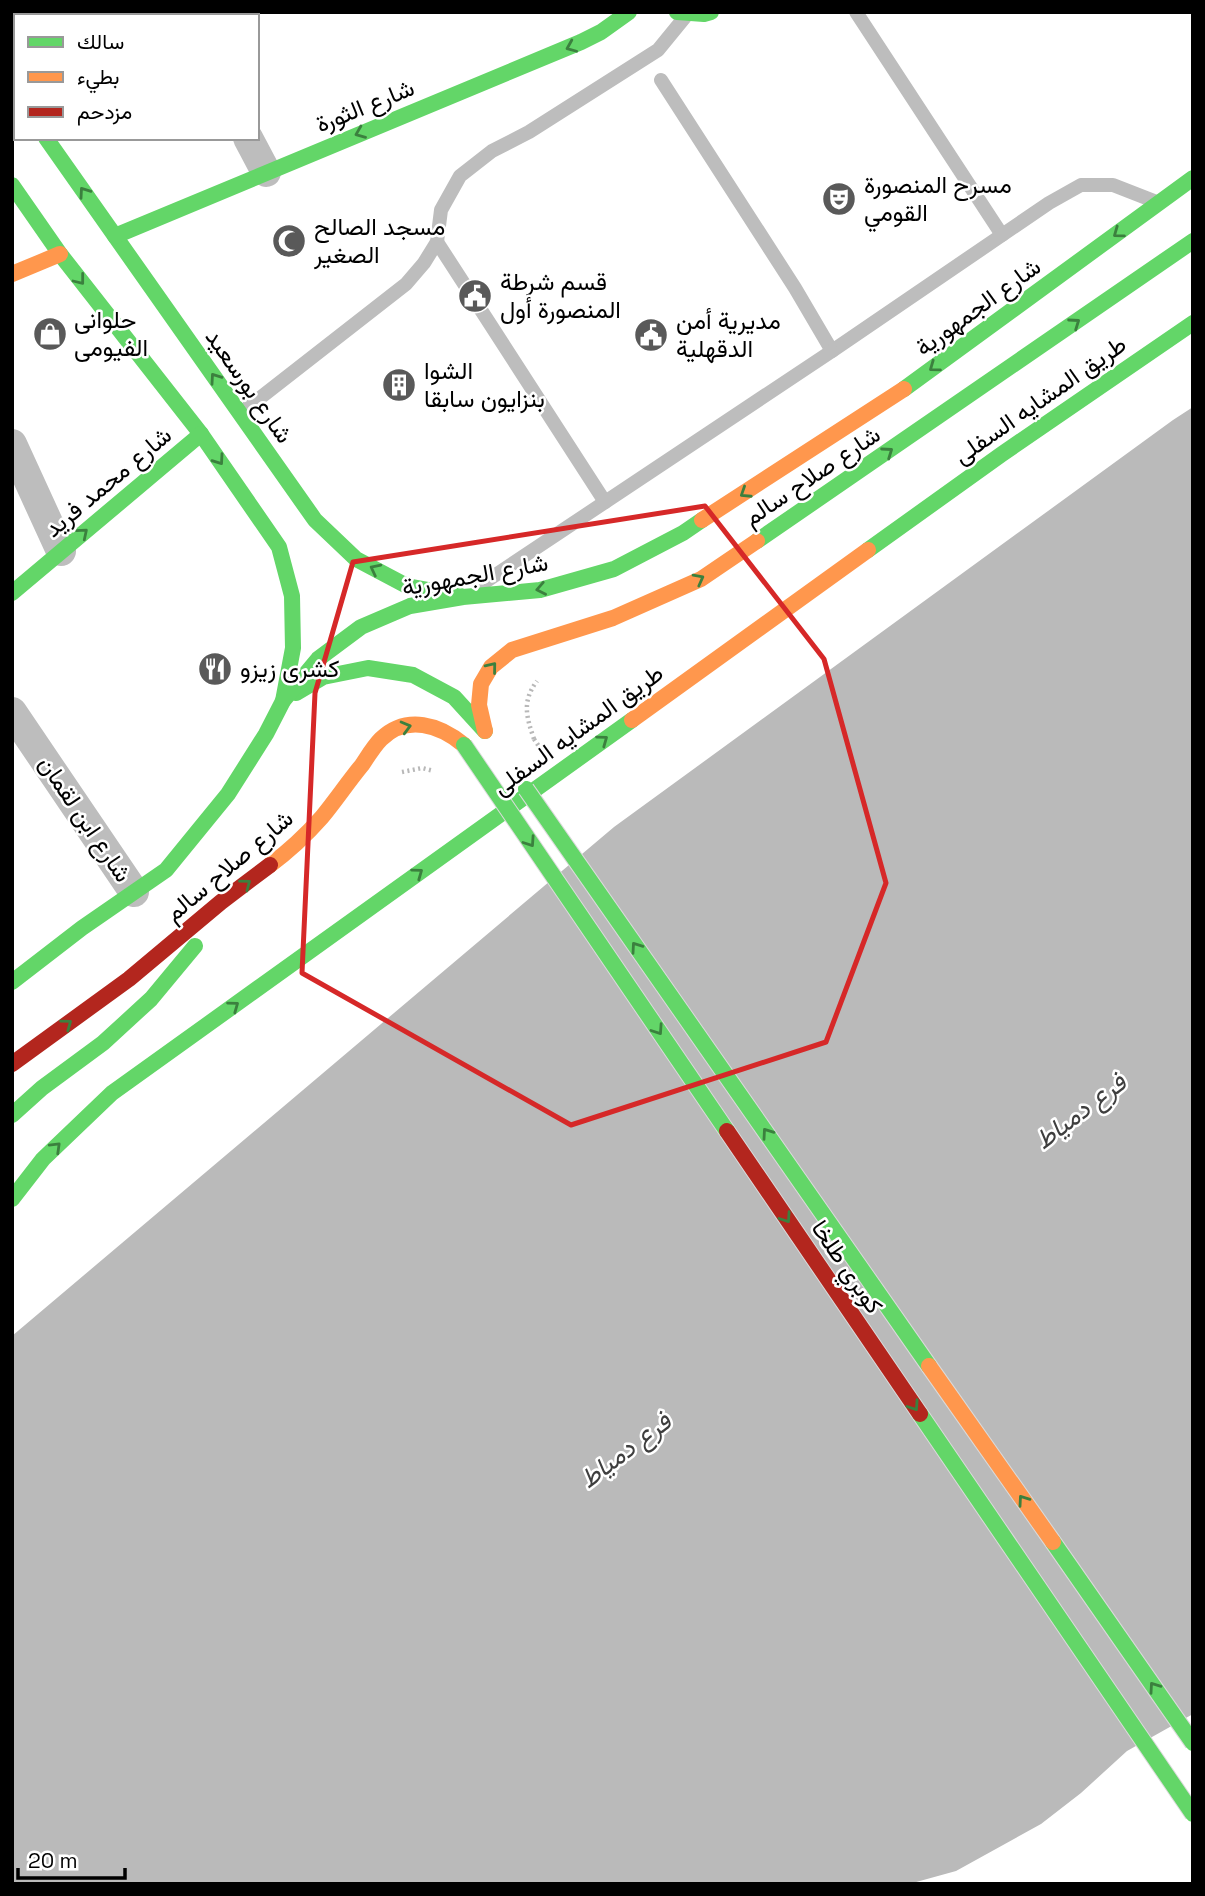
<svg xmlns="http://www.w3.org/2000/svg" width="1205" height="1896" viewBox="0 0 1205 1896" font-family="'Space Grotesk',Vazirmatn,sans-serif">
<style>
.water{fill:#bababa}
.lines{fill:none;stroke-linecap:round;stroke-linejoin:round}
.path{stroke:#b8b8b8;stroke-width:4.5;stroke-dasharray:2 3.5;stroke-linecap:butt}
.lane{stroke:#bdbdbd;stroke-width:14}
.street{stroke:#bdbdbd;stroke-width:30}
.fast{stroke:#63d668;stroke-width:16}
.slow{stroke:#ff974d;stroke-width:16}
.jam{stroke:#b3261e;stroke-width:16}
.fast-bridge-casing{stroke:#dbdbdb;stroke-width:18;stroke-linecap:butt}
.slow-bridge-casing{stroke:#dbdbdb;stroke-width:18;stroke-linecap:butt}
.jam-bridge-casing{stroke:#dbdbdb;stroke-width:18;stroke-linecap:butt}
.path-bridge{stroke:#b8b8b8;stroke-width:4.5;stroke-dasharray:2 3.5;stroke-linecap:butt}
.fast-bridge{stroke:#63d668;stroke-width:16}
.slow-bridge{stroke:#ff974d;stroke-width:16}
.jam-bridge{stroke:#b3261e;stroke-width:16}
.oneway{stroke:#3b803e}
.marked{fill:none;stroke:#d62828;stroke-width:5;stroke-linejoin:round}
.labels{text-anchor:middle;stroke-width:5;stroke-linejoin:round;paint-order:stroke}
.street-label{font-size:24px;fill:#000;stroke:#fff}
.poi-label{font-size:24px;fill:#000;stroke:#fff;text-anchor:start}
.water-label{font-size:26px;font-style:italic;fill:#3e3e3e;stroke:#fff}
</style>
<rect width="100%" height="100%" fill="#fff"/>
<!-- water -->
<path class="water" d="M1193,407V1714L1127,1751L1081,1793L1041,1824L956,1871L909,1884H12V1336L614,827L1173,420Z"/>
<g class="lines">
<!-- path -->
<g class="path">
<path d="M534,739C526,716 522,701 537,681"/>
<path d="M402,772L422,768L434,771"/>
</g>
<!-- lane -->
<g class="lane">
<path d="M856,12L1002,235"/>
<path d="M661,80L795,288L832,351L1049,203L1081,185H1113L1154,201"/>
<path d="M437,242L605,502"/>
<path d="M242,412L406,284L424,263L437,242L441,210L460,176L492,151L529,132L658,50L685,17"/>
<path d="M482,584L832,351"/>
</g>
<!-- street -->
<g class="street">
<path d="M184,12L186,16"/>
<path d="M248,138L266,172"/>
<path d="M12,444L61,551"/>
<path d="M12,712L134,892"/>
</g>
<!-- fast -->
<g class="fast">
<path d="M677,12L704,14L711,12"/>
<path d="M46,138L315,520L356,559L407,586L461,596"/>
<path d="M12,185L60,254L201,434L279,547L292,596L293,648L283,701"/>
<path d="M115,236L581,42L601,32L629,12"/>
<path d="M904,389L1193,178"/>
<path d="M757,541L1193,241"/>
<path d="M868,550L1002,454L1193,323"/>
<path d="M12,593L201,434"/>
<path d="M296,693L323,677L368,668L413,675L454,697L485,731"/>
<path d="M12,982L82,928L166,870L228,794L266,734L283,701L318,659L361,627L410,606L463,597L540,590L614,569L683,533L702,520"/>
<path d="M12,1115L42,1088L103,1043L151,999L195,946"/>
<path d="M12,1199L43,1159L112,1093L632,720"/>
</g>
<!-- slow -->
<g class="slow">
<path d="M12,90L16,95"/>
<path d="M12,274L60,254"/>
<path d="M702,520L904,389"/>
<path d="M632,720L868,550"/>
<path d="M485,731L479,705L481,684L491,667L512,650L613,618L701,579L757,541"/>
<path d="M270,865C289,851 307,834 322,817C336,800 348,782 362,765C368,756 374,746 381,739C407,714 440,725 464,745"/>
</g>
<!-- jam -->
<path class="jam" d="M12,1064L129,979L221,902L270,865"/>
<!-- fast-bridge casing -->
<g class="fast-bridge-casing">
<g id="fast-bridge">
<path d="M464,745L727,1131"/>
<path d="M526,789L929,1366"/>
<path d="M920,1414L1193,1814"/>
<path d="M1053,1542L1193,1743"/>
</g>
</g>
<!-- slow-bridge casing -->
<g class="slow-bridge-casing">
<path id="slow-bridge" d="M929,1366L1053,1542"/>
</g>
<!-- jam-bridge casing -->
<g class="jam-bridge-casing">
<path id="jam-bridge" d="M727,1131L920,1414"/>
</g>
<!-- path-bridge -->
<path class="path-bridge" d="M534,739L546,757"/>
<!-- fast-bridge -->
<use href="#fast-bridge" class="fast-bridge"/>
<!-- slow-bridge -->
<use href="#slow-bridge" class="slow-bridge"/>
<!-- jam-bridge -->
<use href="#jam-bridge" class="jam-bridge"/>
</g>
<!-- one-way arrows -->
<defs><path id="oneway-chevron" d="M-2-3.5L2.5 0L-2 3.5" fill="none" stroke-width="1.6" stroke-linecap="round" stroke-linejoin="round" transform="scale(1.75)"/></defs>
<g class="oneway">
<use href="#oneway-chevron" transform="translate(571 47) rotate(157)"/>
<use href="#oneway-chevron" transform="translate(360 133) rotate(158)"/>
<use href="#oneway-chevron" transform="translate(84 192) rotate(-125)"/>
<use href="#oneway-chevron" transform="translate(1118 233) rotate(144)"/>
<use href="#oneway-chevron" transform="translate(80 280) rotate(52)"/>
<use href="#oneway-chevron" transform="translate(1075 323) rotate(-35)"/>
<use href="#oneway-chevron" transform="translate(934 367) rotate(144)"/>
<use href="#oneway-chevron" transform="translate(215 378) rotate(-125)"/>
<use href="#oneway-chevron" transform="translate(888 452) rotate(-35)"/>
<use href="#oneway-chevron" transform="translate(219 460) rotate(55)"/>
<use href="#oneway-chevron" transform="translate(745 493) rotate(147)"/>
<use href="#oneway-chevron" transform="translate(83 533) rotate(-40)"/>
<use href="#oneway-chevron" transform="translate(375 569) rotate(-153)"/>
<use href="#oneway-chevron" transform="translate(699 579) rotate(-28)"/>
<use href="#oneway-chevron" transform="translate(541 589) rotate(169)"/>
<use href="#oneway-chevron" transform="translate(492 667) rotate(-51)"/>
<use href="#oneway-chevron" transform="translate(406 727) rotate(-15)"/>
<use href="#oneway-chevron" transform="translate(603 740) rotate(-36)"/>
<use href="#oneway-chevron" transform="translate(530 842) rotate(56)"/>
<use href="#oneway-chevron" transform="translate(418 873) rotate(-36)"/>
<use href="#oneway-chevron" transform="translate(246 884) rotate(-37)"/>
<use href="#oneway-chevron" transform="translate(636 947) rotate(-125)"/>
<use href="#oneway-chevron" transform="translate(234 1006) rotate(-36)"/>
<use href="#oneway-chevron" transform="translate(67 1024) rotate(-36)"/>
<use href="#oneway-chevron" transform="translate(658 1030) rotate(56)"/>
<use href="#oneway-chevron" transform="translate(767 1133) rotate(-125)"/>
<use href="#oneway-chevron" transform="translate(56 1147) rotate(-44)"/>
<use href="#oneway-chevron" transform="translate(786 1218) rotate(56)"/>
<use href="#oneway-chevron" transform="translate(914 1406) rotate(56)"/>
<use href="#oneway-chevron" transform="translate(1023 1500) rotate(-125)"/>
<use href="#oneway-chevron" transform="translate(1154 1687) rotate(-125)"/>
</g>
<!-- marked area -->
<path class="marked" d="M705,506L824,659L886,883L826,1042L571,1125L302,973L315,693L353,562Z"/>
<!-- icons -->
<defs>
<g id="theatre-disc" transform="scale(1.75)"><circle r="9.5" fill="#595959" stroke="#fff"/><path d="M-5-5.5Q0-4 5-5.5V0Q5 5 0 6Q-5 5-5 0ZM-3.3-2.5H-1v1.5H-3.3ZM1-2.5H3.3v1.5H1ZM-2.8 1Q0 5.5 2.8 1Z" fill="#fff"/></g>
<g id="mosque-disc" transform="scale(1.75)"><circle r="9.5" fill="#595959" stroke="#fff"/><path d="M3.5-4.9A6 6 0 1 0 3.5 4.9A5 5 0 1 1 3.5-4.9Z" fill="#fff"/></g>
<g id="civic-disc" transform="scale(1.75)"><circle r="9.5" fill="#595959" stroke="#fff"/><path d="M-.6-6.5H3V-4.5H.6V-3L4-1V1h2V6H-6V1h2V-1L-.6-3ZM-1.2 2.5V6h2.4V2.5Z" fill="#fff"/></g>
<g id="shop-disc" transform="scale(1.75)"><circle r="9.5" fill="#595959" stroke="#fff"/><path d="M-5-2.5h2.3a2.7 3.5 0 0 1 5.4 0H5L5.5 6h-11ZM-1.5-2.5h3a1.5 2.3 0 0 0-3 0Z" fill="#fff"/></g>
<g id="building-disc" transform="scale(1.75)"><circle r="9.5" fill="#595959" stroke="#fff"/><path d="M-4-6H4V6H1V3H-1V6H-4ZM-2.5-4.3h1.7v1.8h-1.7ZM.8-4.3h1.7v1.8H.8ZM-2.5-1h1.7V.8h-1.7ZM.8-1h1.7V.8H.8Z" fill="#fff"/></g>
<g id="restaurant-disc" transform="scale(1.75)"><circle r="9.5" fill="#595959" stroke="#fff"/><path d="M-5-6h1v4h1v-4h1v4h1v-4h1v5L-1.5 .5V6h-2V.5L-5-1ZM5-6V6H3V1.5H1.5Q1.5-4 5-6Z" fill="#fff"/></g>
</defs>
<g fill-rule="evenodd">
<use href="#theatre-disc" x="839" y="199"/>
<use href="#mosque-disc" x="289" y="241"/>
<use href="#civic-disc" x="475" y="296"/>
<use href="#shop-disc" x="50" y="334"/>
<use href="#civic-disc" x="651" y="335"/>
<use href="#building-disc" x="399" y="385"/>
<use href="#restaurant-disc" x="215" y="669"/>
</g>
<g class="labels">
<!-- street labels -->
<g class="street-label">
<text transform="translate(365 106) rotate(-22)" y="8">شارع الثورة</text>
<text transform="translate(978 307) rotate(-36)" y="8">شارع الجمهورية</text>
<text transform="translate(249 386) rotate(55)" y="8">شارع بورسعيد</text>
<text transform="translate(1040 400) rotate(-35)" y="8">طريق المشايه السفلى</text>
<text transform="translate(812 476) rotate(-34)" y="8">شارع صلاح سالم</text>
<text transform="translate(108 482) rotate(-40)" y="8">شارع محمد فريد</text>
<text transform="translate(475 575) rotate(-10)" y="8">شارع الجمهورية</text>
<text transform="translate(578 730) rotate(-36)" y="8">طريق المشايه السفلى</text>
<text transform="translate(85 819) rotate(56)" y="8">شارع ابن لقمان</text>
<text transform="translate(229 866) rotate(-40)" y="8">شارع صلاح سالم</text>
<text transform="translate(847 1267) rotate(56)" y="8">كوبري طلخا</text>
</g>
<!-- poi labels -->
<g class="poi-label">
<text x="864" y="193">مسرح المنصورة<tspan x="864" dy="28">القومي</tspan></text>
<text x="314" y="235">مسجد الصالح<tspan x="314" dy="28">الصغير</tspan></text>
<text x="500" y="290">قسم شرطة<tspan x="500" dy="28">المنصورة أول</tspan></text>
<text x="74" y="328">حلوانى<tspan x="74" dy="28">الفيومى</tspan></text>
<text x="676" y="329">مديرية أمن<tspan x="676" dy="28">الدقهلية</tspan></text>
<text x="424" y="379">الشوا<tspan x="424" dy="28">بنزايون سابقا</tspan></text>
<text x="240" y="677">كشرى زيزو</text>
</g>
<!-- water labels -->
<g class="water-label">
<text transform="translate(1080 1111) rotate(-37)" y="9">فرع دمياط</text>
<text transform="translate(625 1450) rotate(-37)" y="9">فرع دمياط</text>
</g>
</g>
<!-- border -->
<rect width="1205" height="1896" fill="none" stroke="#000000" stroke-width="28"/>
<!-- legend -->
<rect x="14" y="14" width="245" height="126" fill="#ffffff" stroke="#999999" stroke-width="2"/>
<rect x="28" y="37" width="35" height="10" fill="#63d668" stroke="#999999" stroke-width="2"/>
<text x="77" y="49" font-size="21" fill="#000000">سالك</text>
<rect x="28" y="72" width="35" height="10" fill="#ff974d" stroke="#999999" stroke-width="2"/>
<text x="77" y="84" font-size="21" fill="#000000">بطيء</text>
<rect x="28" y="107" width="35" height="10" fill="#b3261e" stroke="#999999" stroke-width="2"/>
<text x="77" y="119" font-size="21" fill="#000000">مزدحم</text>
<!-- scale -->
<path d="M18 1868v10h107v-10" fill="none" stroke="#000000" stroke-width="3.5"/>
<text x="28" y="1868" font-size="21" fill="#000000" stroke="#ffffff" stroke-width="5" paint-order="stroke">20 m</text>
</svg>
